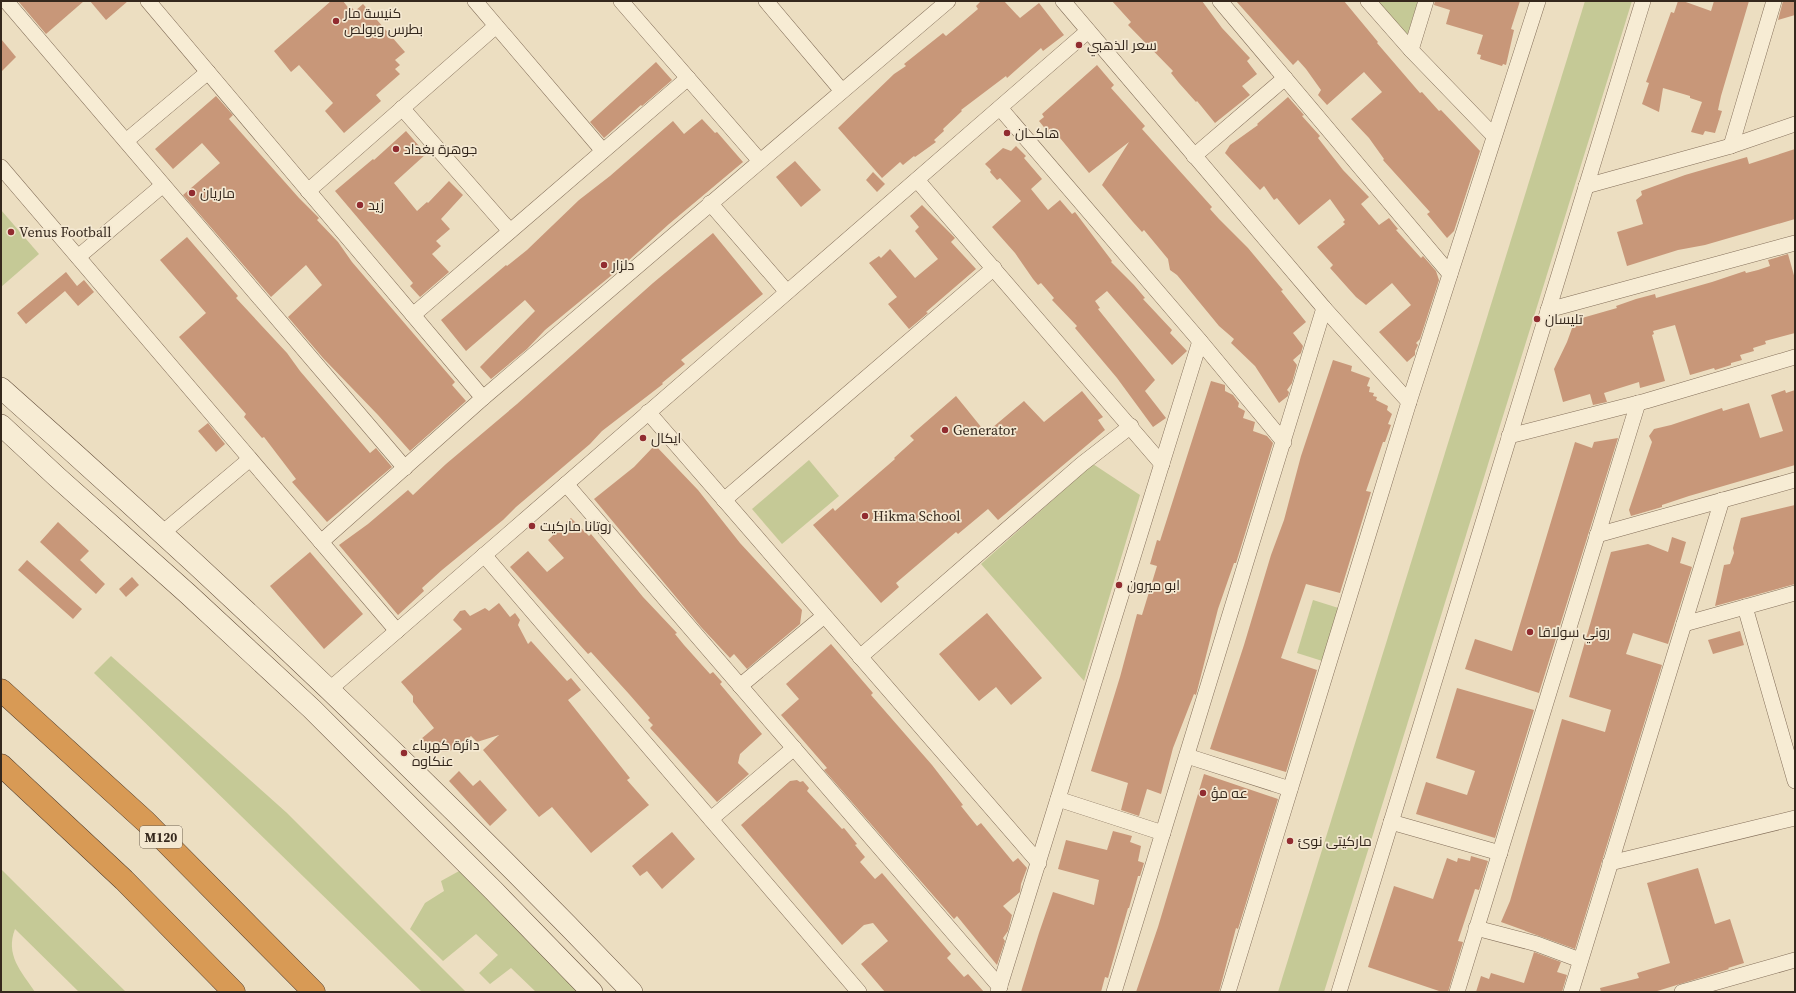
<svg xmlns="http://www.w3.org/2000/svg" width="1796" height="993" viewBox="0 0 1796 993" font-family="'Source Serif 4',Cairo,serif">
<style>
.green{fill:#c5c996}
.building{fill:#c89779}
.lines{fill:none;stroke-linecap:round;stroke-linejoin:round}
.street-casing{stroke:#846f5a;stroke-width:16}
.secondary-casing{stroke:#66503d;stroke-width:22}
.highway-casing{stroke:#523e2e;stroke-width:23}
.street{stroke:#f7ecd4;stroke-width:15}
.secondary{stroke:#f7ecd4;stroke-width:21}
.highway{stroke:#d89a55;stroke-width:22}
.poi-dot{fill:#912c30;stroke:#f4e8d1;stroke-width:1.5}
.labels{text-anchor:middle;stroke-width:3.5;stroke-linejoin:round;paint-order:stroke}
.shield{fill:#f4e8d1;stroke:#6e6253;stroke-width:1}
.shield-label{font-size:13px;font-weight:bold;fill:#35281d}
.poi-label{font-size:14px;fill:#35281d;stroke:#f4e8d1;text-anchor:start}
</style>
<rect width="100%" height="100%" fill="#ecdec1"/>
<!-- green -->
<g class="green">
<path d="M1377,1H1418L1407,36Z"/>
<path d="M1585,1H1632L1324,992H1278Z"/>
<path d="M1,210L39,254L1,287Z"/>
<path d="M809,460L839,496L782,544L752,509Z"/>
<path d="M1093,464L1140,495L1084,681L981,564Z"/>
<path d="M1313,600L1348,611L1332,664L1297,653Z"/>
<path d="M111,656L287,813L466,992H422L94,673Z"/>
<path d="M1,869L18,886L126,992H79L15,929C5,955 21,971 35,992H1Z"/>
<path d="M461,870L580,992H536L511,968L490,984L479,973L498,955L476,934L443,961L410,929L425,903L444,891L441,881Z"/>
</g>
<!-- building -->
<g class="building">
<path d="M18,1H84L46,34Z"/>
<path d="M90,1H128L106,20Z"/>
<path d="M331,1H343L350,10L352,8L355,11L363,4L405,52L395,60L400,65L395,69L400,74L376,95L381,101L344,133L325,111L333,103L299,65L291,72L274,51Z"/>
<path d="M981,1H1004L1020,18L1039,3L1064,35L1043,51L1041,48L1007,78L1006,76L961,110L962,111L943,129L944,131L934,140L936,142L915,157L914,156L903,165L900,162L882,178L838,128L894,74L906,66L904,64L943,33L946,36L958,26L978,9L976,6Z"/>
<path d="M1112,1H1202L1222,28L1250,58L1247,61L1257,74L1242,86L1250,95L1215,123L1197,101L1196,102L1179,83L1171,73L1173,71L1128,25L1131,22Z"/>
<path d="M1236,1H1344L1378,42L1377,43L1420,93L1422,92L1439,111L1441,110L1480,151L1454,231L1447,238L1427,214L1430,212L1383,160L1384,159L1369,138L1351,119L1382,92L1364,72L1327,105L1318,95L1321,90L1306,69L1298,60L1293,65Z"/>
<path d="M1435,1H1520L1511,29L1514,30L1506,65L1503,64L1502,66L1480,59L1481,55L1477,54L1483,35L1446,24L1450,10L1434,5Z"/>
<path d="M1678,1H1683L1711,11L1714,1H1749L1721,96L1718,110L1722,111L1715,133L1705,131L1703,135L1691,132L1702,102L1690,98V96L1663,88L1659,112L1642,104L1649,83L1646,82L1671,12L1674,13Z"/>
<path d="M1783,1H1795V15L1778,20Z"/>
<path d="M1,39L16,57L1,72Z"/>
<path d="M656,62L672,80L642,106L641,105L604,138L590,122Z"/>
<path d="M1097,65L1114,85L1111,88L1145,126L1142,129L1212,207L1210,209L1219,219L1248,248L1283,290L1281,291L1306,322L1293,333L1303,346L1301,353L1293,360L1297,365L1292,383L1287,390L1289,392L1288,396L1279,403L1255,366L1231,343L1234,339L1219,326L1177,275L1170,270L1168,259L1144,230L1142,232L1133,222L1102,185L1129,142L1089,173L1055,132L1051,136L1039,121L1044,117L1042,114Z"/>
<path d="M216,96L233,115L229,119L299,198L319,218L317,220L338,242L352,262L455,382L452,385L466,401L410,451L378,415L323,358L288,317L322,285L306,265L271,297L183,195L220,163L202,143L173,169L155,149Z"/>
<path d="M1288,97L1304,115L1302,116L1320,136L1318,138L1343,170L1369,197L1361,204L1379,225L1389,218L1398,229L1396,230L1421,258L1423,256L1436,271L1439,280L1420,339L1416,343L1418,345L1415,351V355L1407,362L1379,332L1411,305L1392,283L1366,305L1356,297L1330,268L1333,265L1317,247L1345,224L1343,222L1345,220L1330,199L1299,225L1277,198L1274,200L1264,186L1260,190L1225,153L1230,145L1258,125L1257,124Z"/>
<path d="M702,119L715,133L717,132L743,162L669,224L618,270L545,330L527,349L491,379L480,367L535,311L525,300L466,351L441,320L506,265L507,266L527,250L579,200L610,176L673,121L684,134Z"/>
<path d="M406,131L426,154L394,183L417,211L427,202L428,203L449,181L463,195L441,219L450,229L436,241L441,246L432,254L449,272L420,297L410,286L413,283L335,191L373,159L374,160Z"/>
<path d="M1016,146L1026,156L1024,158L1042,179L1031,189L1048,210L1060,200L1072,214L1075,212L1112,261L1111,262L1134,285L1145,298L1143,299L1172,330L1170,333L1187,351L1172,365L1107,291L1095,301L1100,308L1098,309L1155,380L1145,391L1166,418L1153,427L1117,378L1075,328L1077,326L1052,300L1054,298L1041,283L1038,285L1033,279L1015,253L992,227L1021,201L1000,178L997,180L990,172L991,170L985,164L1003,148L1011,151Z"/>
<path d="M1795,149V219L1705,245L1678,250L1627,266L1617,232L1643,224L1636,200L1642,195L1641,191L1685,175L1747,157L1749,164Z"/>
<path d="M795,161L821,190L801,207L776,177Z"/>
<path d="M873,172L885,184L877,192L866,180Z"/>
<path d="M922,205L955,238L951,242L976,269L926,312L928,313L909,329L888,304L897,297L869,263L879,256L881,258L890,249L915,278L938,259L915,231L919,227L910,216Z"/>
<path d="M713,233L763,294L681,360L685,364L662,383L663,384L602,431L590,444L516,507L503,520L442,570L422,588L424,591L398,615L339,545L368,524L408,490L413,495L446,464L517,404L653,283Z"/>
<path d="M187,237L238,296L236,298L287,353L300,371L370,453L376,448L392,467L327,522L292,482L296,479L264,437L262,438L244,417L246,414L179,337L206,313L160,260Z"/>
<path d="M1788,254L1795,279V333L1765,341L1766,344L1753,348L1754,351L1740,355L1742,360L1731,363V365L1715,370L1714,368L1690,375L1675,325L1653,331L1654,334L1652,335L1665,381L1640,388L1639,382L1604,393L1607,402L1593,405L1590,394L1563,402L1554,369L1567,342L1575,320L1617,308L1616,306L1636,299L1655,294L1656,298L1712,282L1745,271L1746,273L1758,270L1770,266L1768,260Z"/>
<path d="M66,272L77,286L84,280L94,292L78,306L65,291L26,324L17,313Z"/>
<path d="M1333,360L1352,366L1351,371L1370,378L1367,386L1370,387L1369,392L1374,393L1373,396L1377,397L1376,400L1388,406L1387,410L1392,414L1388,424L1391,425L1385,442H1383L1366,491L1371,492L1340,593L1306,584L1281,658L1317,670L1286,772L1210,749L1244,645L1271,555L1284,520L1301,456Z"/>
<path d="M1211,381L1225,385V391L1233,395L1239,403L1238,407L1245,411L1243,418L1255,422L1253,431L1267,436L1273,443L1236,563H1234L1218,609L1196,695L1194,694L1173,748L1161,794L1147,789L1139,816L1121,810L1128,783L1091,771L1120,677L1137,614L1142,615L1157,566L1150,564L1157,540L1160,541Z"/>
<path d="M1785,390L1786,393L1795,390V465L1689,496L1662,505V507L1631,516L1629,510L1652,442L1649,436L1654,429L1671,425L1722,408L1723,411L1749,403L1760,438L1783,431L1771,395Z"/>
<path d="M1082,391L1103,417L1098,420L1105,430L998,520L988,509L958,534L956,532L896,583L899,587L881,603L813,525L833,508L835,511L895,459L894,458L914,440L910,436L956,396L986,433L1024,401L1044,422Z"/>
<path d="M208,423L225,444L216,452L198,431Z"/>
<path d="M1618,438L1539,693L1465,669L1475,639L1512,651L1575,442L1592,448L1594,442Z"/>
<path d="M655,445L698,490L740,543L802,610L800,624L747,669L734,654L730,658L701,627L594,499L634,467Z"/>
<path d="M1795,505V584L1715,606L1724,565L1730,564L1734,553L1733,548L1741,518Z"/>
<path d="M571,518L589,536L591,534L643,597L677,633L675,634L684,645L710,674L713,672L722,682L720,684L762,734L740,754L738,763L749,774L717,802L650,728L653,725L648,720L650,718L629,694L591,652L588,654L510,567L528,551L547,572L564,558L548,540Z"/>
<path d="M58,522L89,551L80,560L105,584L96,594L40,542Z"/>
<path d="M1672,537L1686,542L1680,563L1692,567L1668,644L1633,633L1626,654L1662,665L1575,949L1501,922L1510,901L1562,719L1605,732L1611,710L1569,697L1611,552L1648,544L1668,552Z"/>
<path d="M310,552L363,614L324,649L270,586Z"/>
<path d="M27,560L82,609L73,619L18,570Z"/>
<path d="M132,577L139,585L126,597L119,589Z"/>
<path d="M499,603L510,617L515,613L520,620L518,625L528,644L531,641L567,681L571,678L581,690L568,700L630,778L627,780L649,805L591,853L552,807L539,817L483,750L499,735L477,742L471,736L454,749L447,752H440L431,749L421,739L434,728L413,702V696L401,682L462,629L453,620L460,611L465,610L470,616L485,608L489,611Z"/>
<path d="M987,613L1042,678L1011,705L996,687L979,701L939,654Z"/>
<path d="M1740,631L1744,645L1713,654L1708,640Z"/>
<path d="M831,644L873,693L871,695L932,765L963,805L961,806L977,826L981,823L1013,862L1018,858L1027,868L1021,884L1020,892L1003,906L1012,915L1008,931L1003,938L1005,941L997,965L957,916L954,919L904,862L824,770L827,768L781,715L799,699L786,684Z"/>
<path d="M1457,688L1534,710L1495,838L1416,814L1426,782L1467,795L1475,771L1436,758Z"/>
<path d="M459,771L473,786L480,780L507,810L490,826L449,781Z"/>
<path d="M1204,774L1278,799L1238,929L1236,928L1219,992H1136L1158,927Z"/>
<path d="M797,780L800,782L803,781L809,788L807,791L820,805L842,829L844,828L857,844L855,845L865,857L860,862L875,879L882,873L951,954L947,958L964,977L968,974L984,992H885L861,964L888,941L873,923L864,925L842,945L741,825L790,781Z"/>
<path d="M1113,831L1132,836L1130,842L1141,846L1138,861L1144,863L1140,876H1138L1129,908H1128L1108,978L1105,977L1101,992H1021L1039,933L1053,892L1094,905L1099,880L1058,869L1066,840L1107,850Z"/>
<path d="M672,832L695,859L662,889L647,871L640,876L632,866Z"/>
<path d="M1471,856L1488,861L1479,890L1475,889L1458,941L1463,942L1448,992H1442L1368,967L1394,886L1433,899L1447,858L1457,862L1458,858L1470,861Z"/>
<path d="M1698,868L1715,924L1730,919L1744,963L1728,968L1729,969L1654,992H1601L1600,988L1639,978L1637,973L1670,963L1647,883Z"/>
<path d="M1534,952L1561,962L1557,972L1567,975L1562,992H1476L1481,976L1489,979L1491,973L1524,983Z"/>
</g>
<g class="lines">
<!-- street casing -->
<g class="street-casing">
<g id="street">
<path d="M6,1L405,468"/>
<path d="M148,1L483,398"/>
<path d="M475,1L603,151"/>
<path d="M621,1L760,161"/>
<path d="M766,1L842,91"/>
<path d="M1063,1L1324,308L1409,402"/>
<path d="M1220,1L1450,274"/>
<path d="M1368,1L1411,50L1494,136"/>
<path d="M1411,50L1426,1"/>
<path d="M402,108L510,231"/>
<path d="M1000,108L1200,341L1284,442"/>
<path d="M126,141L208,72"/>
<path d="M1731,146L1774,1"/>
<path d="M1194,156L1285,78"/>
<path d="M1,167L397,631"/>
<path d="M917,180L1162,464"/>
<path d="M1586,186L1731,146L1795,124"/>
<path d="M308,191L496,26"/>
<path d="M710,203L787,292"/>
<path d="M78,257L163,185"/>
<path d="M1548,310L1795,243"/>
<path d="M413,315L688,78"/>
<path d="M648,412L1039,863"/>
<path d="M1509,436L1646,401L1795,357"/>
<path d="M566,484L1000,987"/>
<path d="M724,500L994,268"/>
<path d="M161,534L250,459"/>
<path d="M1597,535L1795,480"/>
<path d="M321,542L483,398L948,1"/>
<path d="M484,555L859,992"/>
<path d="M1745,607L1795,781"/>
<path d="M1684,624L1795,593"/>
<path d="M860,657L1082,464L1131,426"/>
<path d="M740,686L824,616"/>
<path d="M330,689L1088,31"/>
<path d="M1187,756L1290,789"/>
<path d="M1058,799L1163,833"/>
<path d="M711,819L794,748"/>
<path d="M1391,822L1500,853"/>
<path d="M1610,863L1795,818"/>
<path d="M1476,928L1537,944L1580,960"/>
<path d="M998,992L1200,341"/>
<path d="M1114,992L1324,308"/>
<path d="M1228,992L1409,402L1538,1"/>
<path d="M1339,992L1643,1"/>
<path d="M1457,992L1638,403"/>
<path d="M1571,992L1722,500"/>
<path d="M1682,992L1795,960"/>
</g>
</g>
<!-- secondary casing -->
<g class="secondary-casing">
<g id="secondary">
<path d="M1,388C219,581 431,782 632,992"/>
<path d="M1,425L57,477L188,594L312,709L493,890L592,992"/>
</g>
</g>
<!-- highway casing -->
<g class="highway-casing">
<g id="highway">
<path d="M1,690L146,822L314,992"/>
<path d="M1,765L124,880L234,992"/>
</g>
</g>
<!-- street -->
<use href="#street" class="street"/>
<!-- secondary -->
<use href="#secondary" class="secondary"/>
<!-- highway -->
<use href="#highway" class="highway"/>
</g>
<!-- markers -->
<g class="poi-dot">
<circle cx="336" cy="21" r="4"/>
<circle cx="1079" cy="45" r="4"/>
<circle cx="1007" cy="133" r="4"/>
<circle cx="396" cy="149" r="4"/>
<circle cx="192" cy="193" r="4"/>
<circle cx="360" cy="205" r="4"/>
<circle cx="11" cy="232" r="4"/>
<circle cx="604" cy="265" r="4"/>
<circle cx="1537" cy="319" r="4"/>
<circle cx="945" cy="430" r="4"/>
<circle cx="643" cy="438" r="4"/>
<circle cx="865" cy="516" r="4"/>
<circle cx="532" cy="526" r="4"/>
<circle cx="1119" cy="585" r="4"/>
<circle cx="1530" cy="632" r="4"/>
<circle cx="404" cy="753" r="4"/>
<circle cx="1203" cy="793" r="4"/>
<circle cx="1290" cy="841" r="4"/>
</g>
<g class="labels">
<!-- shield labels -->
<rect class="shield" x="140" y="826" width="42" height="22" rx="3"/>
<g class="shield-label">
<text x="161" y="842">M120</text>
</g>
<!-- poi labels -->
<g class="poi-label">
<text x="344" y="18">كنيسة مار<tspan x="344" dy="16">بطرس وبولص</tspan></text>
<text x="1087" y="50">سعر الذهبي</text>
<text x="1015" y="138">هاكــان</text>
<text x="404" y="154">جوهرة بغداد</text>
<text x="200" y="198">ماريان</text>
<text x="368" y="210">زيد</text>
<text x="19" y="237">Venus Football</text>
<text x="612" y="270">دلزار</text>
<text x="1545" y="324">تليسان</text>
<text x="953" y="435">Generator</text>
<text x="651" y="443">ايكال</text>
<text x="873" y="521">Hikma School</text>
<text x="540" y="531">روتانا ماركيت</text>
<text x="1127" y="590">ابو ميرون</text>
<text x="1538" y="637">روني سولاقا</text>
<text x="412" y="750">دائرة كهرباء<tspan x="412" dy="16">عنكاوه</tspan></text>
<text x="1211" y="798">عه مؤ</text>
<text x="1298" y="846">مارکیتی نوئ</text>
</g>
</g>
<!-- border -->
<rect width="1796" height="993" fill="none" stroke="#35281d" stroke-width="4"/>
</svg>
